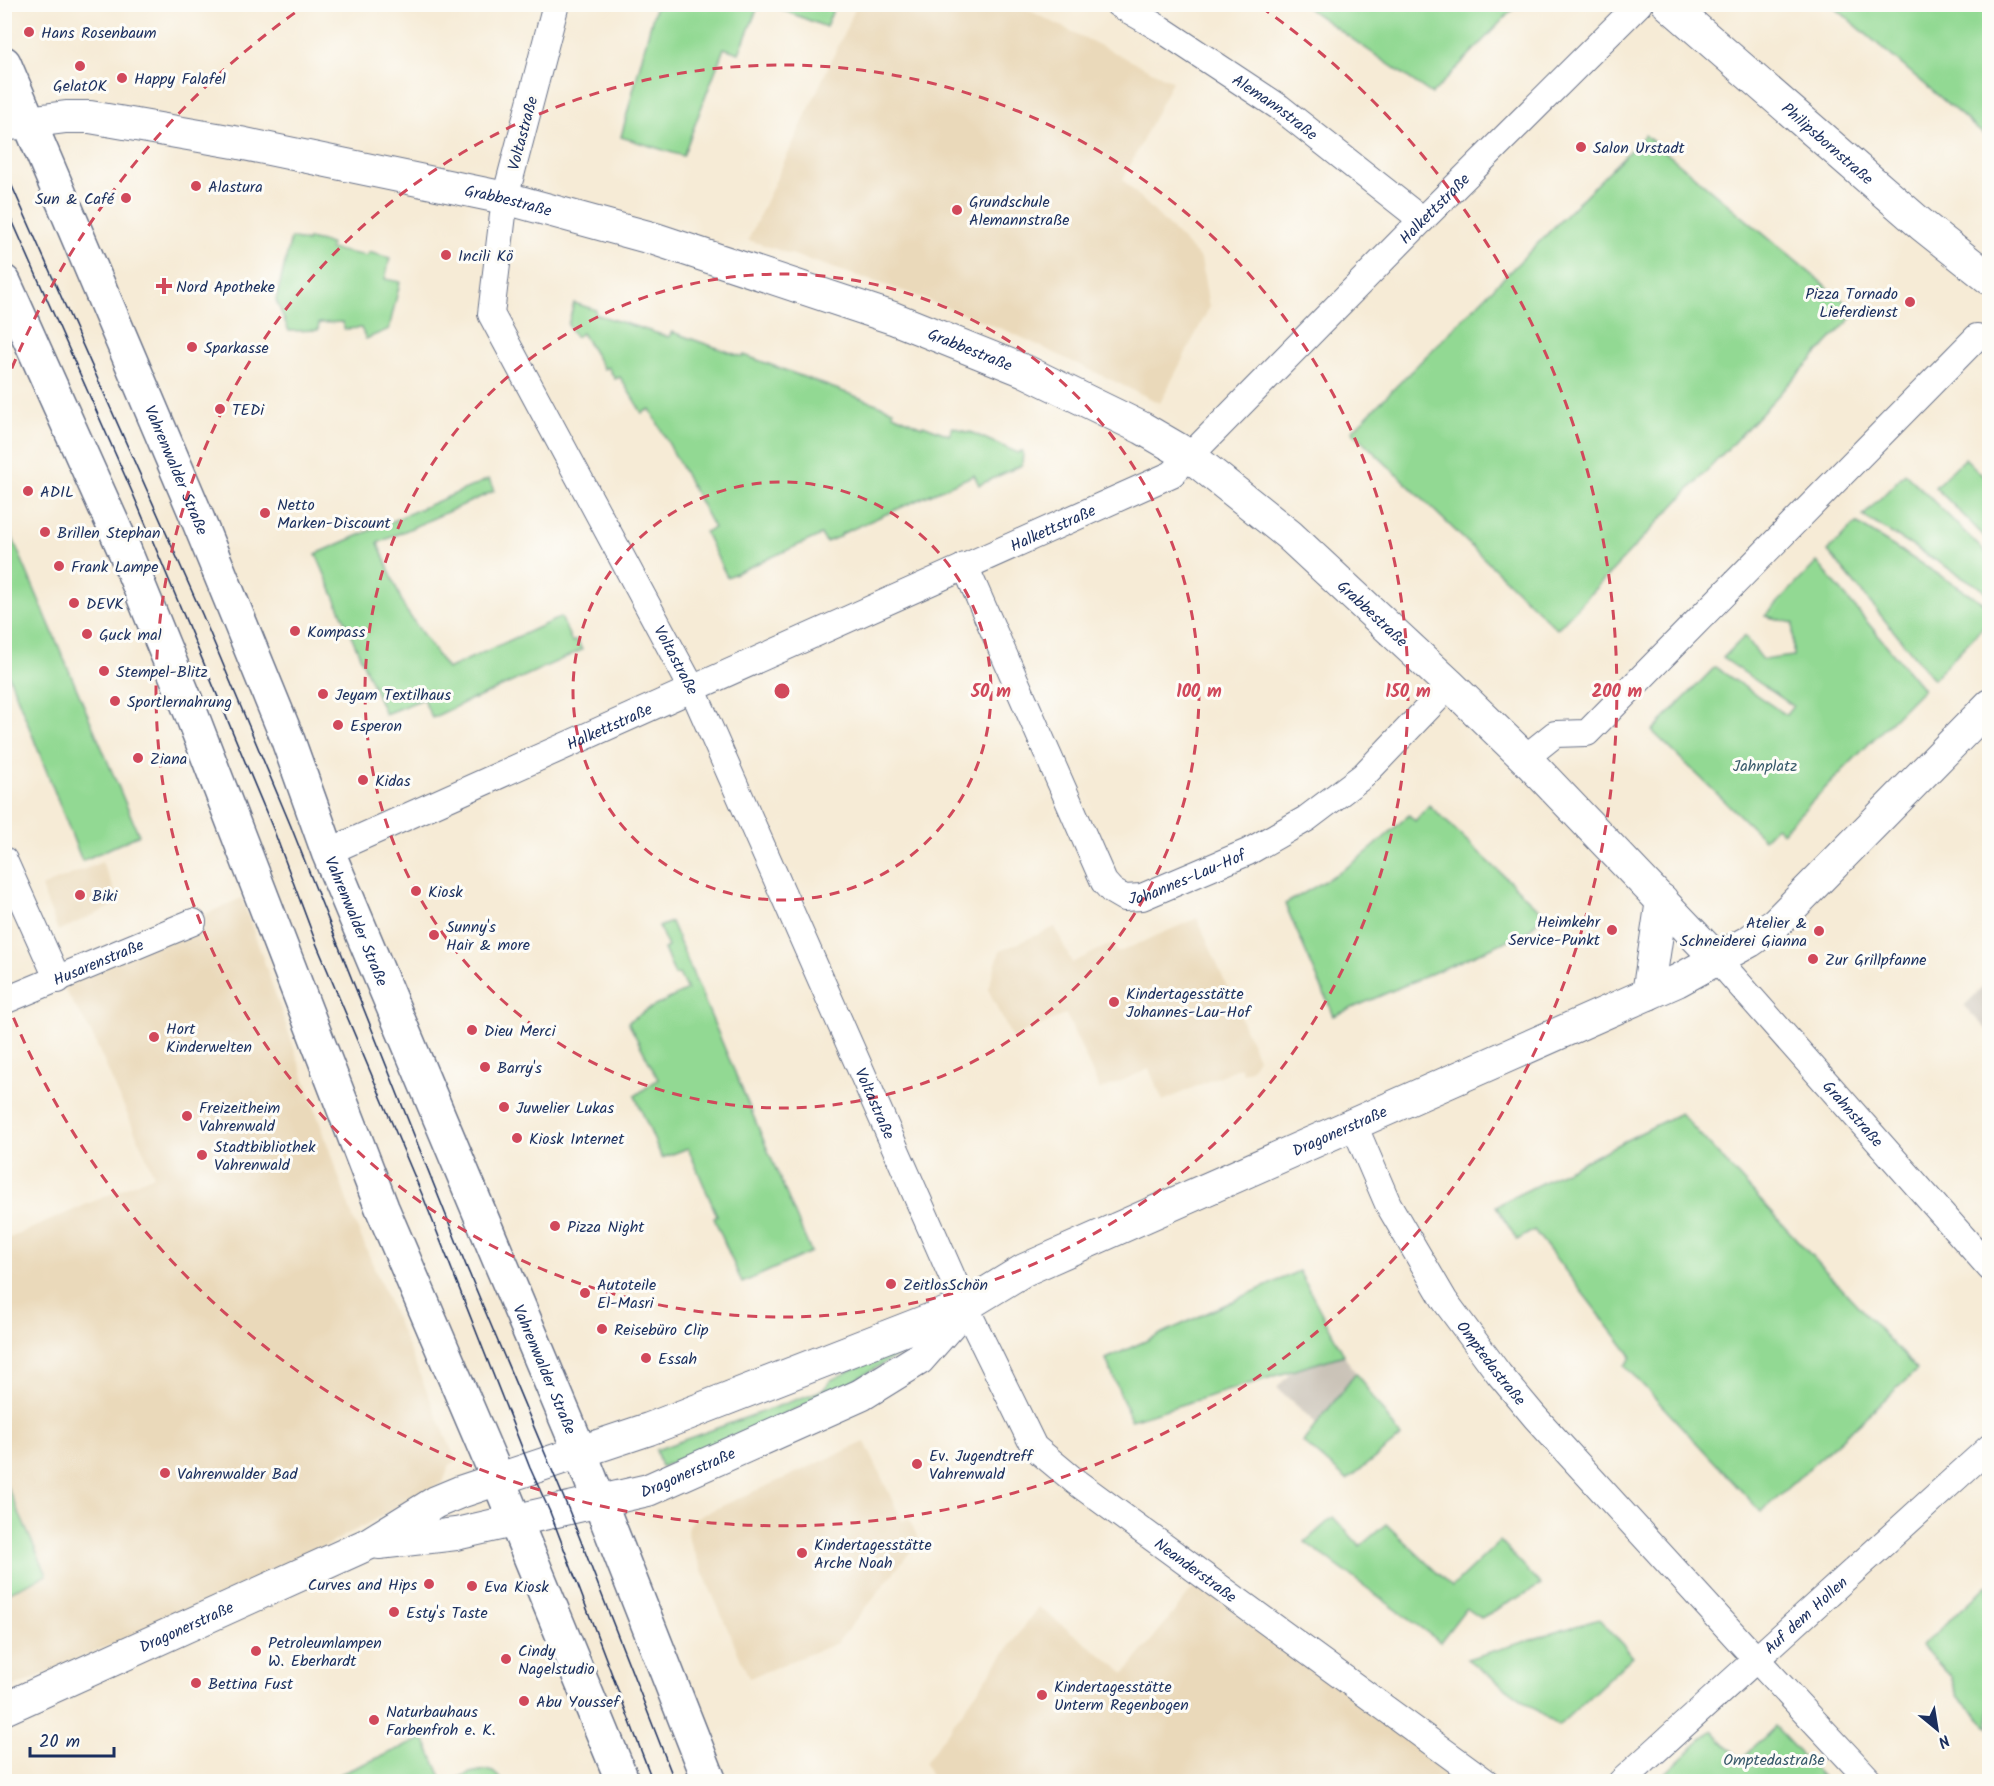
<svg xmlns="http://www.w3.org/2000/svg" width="1994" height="1786" viewBox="0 0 1994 1786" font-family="Kalam,sans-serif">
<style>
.built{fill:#ead9ba}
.industrial{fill:#cac3b8}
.green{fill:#92d993;stroke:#568478;stroke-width:1.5}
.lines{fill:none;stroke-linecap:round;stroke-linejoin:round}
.minor-casing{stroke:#687188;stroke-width:28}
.tertiary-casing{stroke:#687188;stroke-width:34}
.secondary-casing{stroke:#687188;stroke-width:36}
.minor{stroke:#fff;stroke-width:26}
.tertiary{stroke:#fff;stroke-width:32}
.secondary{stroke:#fff;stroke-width:33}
.tram{stroke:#1b2f5e;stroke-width:1.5}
.ring{fill:none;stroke:#d1495b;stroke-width:3;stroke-dasharray:10 8}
.poi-dot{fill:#d1495b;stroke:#fdfcf7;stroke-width:2}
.labels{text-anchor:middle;stroke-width:6;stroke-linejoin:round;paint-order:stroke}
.poi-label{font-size:16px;fill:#1b2f5e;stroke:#fdfcf7;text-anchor:start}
.street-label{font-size:16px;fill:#1b2f5e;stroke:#fdfcf7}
.park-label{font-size:16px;fill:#395a6b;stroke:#fdfcf7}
.centre{fill:#d1495b;stroke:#fdfcf7;stroke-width:3}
.ring-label{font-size:18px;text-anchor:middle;font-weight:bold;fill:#d1495b;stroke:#fdfcf7;stroke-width:6;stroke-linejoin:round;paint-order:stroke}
</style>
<rect width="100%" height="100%" fill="#fdfcf7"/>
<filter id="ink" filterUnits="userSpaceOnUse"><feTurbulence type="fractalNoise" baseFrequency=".0167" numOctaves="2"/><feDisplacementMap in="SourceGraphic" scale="12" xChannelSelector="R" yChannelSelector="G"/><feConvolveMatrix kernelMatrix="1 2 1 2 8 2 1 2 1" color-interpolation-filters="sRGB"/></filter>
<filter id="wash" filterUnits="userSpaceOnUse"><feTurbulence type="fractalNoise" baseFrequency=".008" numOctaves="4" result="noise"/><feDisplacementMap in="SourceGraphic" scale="24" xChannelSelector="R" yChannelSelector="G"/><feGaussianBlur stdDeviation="1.35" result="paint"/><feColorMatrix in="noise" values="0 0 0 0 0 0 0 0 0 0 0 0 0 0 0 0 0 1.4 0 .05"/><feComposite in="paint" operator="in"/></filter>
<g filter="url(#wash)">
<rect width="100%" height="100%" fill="#f6ebd6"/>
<!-- built -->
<g class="built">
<path d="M857,5H1018L1172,81L1123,180L1201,259L1209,308L1160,403L1010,332L906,292L748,240Z"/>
<path d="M102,862L120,903L58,931L41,887Z"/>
<path d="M242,898L353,1218L456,1460L449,1466L443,1483L292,1564L5,1691V1594L47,1575L5,1480V1240L154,1175L90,1030L58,980Z"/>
<path d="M1197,918L1258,1058L1251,1069L1243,1073L1240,1067L1163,1101L1149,1069L1100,1090L1066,1014L1012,1038L988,989L1000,951L1055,927L1072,963L1113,943L1117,953Z"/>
<path d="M865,1442L902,1521L909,1518L919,1541L837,1643L749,1678L687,1536L689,1526L692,1521L704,1514Z"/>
<path d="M1204,1575L1486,1781L933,1782L925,1763L1038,1607L1125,1673Z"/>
</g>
<!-- industrial -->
<g class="industrial">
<path d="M1988,982L1990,983L1989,1032L1964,1006Z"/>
<path d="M1344,1355L1356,1373L1317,1424L1277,1388L1293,1370Z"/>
</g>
<!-- green -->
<g class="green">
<path d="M656,4L759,5L739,53L724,48L683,156L621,137Z"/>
<path d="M1508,4L1513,9L1432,94L1303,5Z"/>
<path d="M770,5H835L826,27Z"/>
<path d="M1832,5H1989V139Z"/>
<path d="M1645,135L1857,312L1557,629L1352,431Z"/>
<path d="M291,238L307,242L308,239L331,244L330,249L367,256L368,252L390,258L385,279L400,282L389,329L366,339L361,328L344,329L343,322L319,323L318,330L289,331L276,300Z"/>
<path d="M574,303L596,310L595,314L669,337L672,332L743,357L744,355L893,410V414L922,427L923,425L949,435L953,427L969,433L970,432L1018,453L1021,451L1023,452L1022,465L979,485L974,475L841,534V536L826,542L821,535L727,577L705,532L714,528L650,409L642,413L620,377L615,379L608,367L604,369L582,333L575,337L568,325Z"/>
<path d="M1965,458L1989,482V541L1935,487Z"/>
<path d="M1905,473L1989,556V593L1863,516Z"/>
<path d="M489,479L494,491L378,543L405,609L447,669L561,617L572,642L577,640L582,650L475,699L474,698L432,718L423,699L385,714L316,554Z"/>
<path d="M4,518L139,835L82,861L5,666Z"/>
<path d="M1856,523L1989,606V621L1933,679L1828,551Z"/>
<path d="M1817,562L1923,689L1782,832L1776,827L1764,839L1652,731L1715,667L1786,715L1793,706L1723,658L1745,636L1763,660L1793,656V623L1765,616Z"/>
<path d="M1429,805L1544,914L1527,932L1334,1016L1285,904C1314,887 1345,871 1371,849C1384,838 1396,826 1409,815L1415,821Z"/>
<path d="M671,922L811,1252L742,1283L714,1218L717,1216L688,1148L662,1158L635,1096L658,1079L628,1022L645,1011L687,990L679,974L675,975L664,949L668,947L659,927Z"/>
<path d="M1680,1113L1917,1370L1761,1512L1625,1366L1632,1357L1534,1230L1517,1240L1496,1206Z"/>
<path d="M1299,1271L1344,1355L1131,1420L1106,1359Z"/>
<path d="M910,1341L914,1346L833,1393L661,1467L656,1450L823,1390L831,1380Z"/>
<path d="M1356,1373L1401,1437L1347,1480L1303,1442Z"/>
<path d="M4,1480L47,1575L5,1594H4Z"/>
<path d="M1333,1517L1360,1546L1386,1524L1452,1587L1500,1541L1541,1585L1481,1618L1466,1608L1440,1642L1305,1542Z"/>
<path d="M1989,1584V1727L1959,1697L1950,1676L1922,1646Z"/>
<path d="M1599,1619L1633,1656L1558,1726L1467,1659Z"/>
<path d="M1775,1727L1826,1781H1657L1712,1730L1740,1760Z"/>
<path d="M424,1738L441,1777L432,1781H324Z"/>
<path d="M485,1770L493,1772L502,1780L498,1782L451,1781L470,1773Z"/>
</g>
</g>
<g filter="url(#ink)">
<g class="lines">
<!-- minor casing -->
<g class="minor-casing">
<g id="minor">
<path id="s1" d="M556,4L505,198L491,314L693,690L965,1306L1034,1447L1076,1482L1486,1782"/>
<path id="s2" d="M1118,4L1161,29L1279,107L1422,220"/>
<path id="s3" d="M965,566L1104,882L1112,891L1124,898L1142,897L1248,852L1306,819L1363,776L1450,685"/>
<path d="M1525,758L1555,734L1587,733L1977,337"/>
<path id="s4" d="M328,852L1172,474L1422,220L1639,4"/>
<path d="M4,860L58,980"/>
<path id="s5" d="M1717,959L1990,1268"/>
<path id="s6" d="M4,1001L193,922"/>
<path id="s7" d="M1354,1125L1388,1204L1445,1301L1499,1374L1535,1417L1757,1660L1871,1782"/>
<path id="s8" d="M1621,1782L1990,1447"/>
</g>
</g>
<!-- tertiary casing -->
<g class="tertiary-casing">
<g id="tertiary">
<path id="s9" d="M1668,4L1922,225L1990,279"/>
<path id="s10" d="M4,125L66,117H90L240,143L505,198L655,239L893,318L1025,371L1142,428L1190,456L1289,535L1450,685L1525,758L1717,959"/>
<path d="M1648,994L1662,900"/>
<path id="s11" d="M379,1543L456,1534L648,1490L861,1395L919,1359L963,1309"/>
<path id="s12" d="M4,1709L368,1544L436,1502L460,1492L649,1429L965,1306L1024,1270L1677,981L1750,941L1776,923L1990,705"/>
</g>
</g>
<!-- secondary casing -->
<g class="secondary-casing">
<g id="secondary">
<path id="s13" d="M4,63L194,510L286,735L328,852L580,1452L710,1782"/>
<path d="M4,282L124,549L191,713L382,1208L498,1479L623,1782"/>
</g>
</g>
<!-- minor -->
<use href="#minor" class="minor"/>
<!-- tertiary -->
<use href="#tertiary" class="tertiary"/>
<!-- secondary -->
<use href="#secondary" class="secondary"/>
<!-- tram -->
<g class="tram">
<path d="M4,168L202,614L290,824L467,1268L568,1508L675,1782"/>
<path d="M4,202L133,494L274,831L316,943L424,1199L530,1468L550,1512L653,1782"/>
</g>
</g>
</g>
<!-- distance rings -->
<g class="ring">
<circle cx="782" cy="691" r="209"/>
<circle cx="782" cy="691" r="417"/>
<circle cx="782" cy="691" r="626"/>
<path d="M5 385A835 835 0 0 1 303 7M1261 7A835 835 0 1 1 5 997"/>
</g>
<!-- markers -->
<g class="poi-dot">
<circle cx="29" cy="32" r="6"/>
<circle cx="80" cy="66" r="6"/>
<circle cx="122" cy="78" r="6"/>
<circle cx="1581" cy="147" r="6"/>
<circle cx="196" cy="186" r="6"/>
<circle cx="126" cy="198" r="6"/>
<circle cx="957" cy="210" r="6"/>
<circle cx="446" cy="255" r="6"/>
<path d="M161 277h6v6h6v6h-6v6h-6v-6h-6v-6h6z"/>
<circle cx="1910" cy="302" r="6"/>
<circle cx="192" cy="347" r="6"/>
<circle cx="220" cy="409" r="6"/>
<circle cx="28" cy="491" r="6"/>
<circle cx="265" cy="513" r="6"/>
<circle cx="45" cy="532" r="6"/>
<circle cx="59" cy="566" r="6"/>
<circle cx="74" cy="603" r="6"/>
<circle cx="295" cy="631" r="6"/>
<circle cx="87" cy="634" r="6"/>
<circle cx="104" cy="671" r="6"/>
<circle cx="323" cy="694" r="6"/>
<circle cx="115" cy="701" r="6"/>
<circle cx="338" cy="725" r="6"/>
<circle cx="138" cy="758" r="6"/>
<circle cx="363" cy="780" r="6"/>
<circle cx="416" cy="891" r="6"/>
<circle cx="80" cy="895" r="6"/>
<circle cx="1612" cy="930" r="6"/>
<circle cx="1819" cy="931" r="6"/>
<circle cx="434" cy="935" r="6"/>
<circle cx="1813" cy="959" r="6"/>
<circle cx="1114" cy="1002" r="6"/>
<circle cx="472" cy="1030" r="6"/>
<circle cx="154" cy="1037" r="6"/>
<circle cx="485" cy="1067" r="6"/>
<circle cx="504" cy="1107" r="6"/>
<circle cx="187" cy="1116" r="6"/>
<circle cx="517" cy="1138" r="6"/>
<circle cx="202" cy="1155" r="6"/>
<circle cx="555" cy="1226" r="6"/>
<circle cx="891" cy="1284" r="6"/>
<circle cx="585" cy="1293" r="6"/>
<circle cx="602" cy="1329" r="6"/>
<circle cx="646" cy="1358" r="6"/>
<circle cx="917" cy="1464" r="6"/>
<circle cx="165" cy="1473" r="6"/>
<circle cx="802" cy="1553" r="6"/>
<circle cx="429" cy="1584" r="6"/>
<circle cx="472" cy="1586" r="6"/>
<circle cx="394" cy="1612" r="6"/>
<circle cx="256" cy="1651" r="6"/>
<circle cx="506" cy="1659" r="6"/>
<circle cx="196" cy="1683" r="6"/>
<circle cx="1042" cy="1695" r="6"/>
<circle cx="524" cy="1701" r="6"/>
<circle cx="374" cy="1720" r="6"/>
</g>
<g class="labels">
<!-- poi labels -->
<g class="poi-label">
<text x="41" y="38">Hans Rosenbaum</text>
<text x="134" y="84">Happy Falafel</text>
<text x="80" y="91" text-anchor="middle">GelatOK</text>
<text x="1593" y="153">Salon Urstadt</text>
<text x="208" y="192">Alastura</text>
<text x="114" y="204" text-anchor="end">Sun &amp; Café</text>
<text x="969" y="207">Grundschule<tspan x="969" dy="18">Alemannstraße</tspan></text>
<text x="458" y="261">Incili Kö</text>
<text x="176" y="292">Nord Apotheke</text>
<text x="1898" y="299" text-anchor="end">Pizza Tornado<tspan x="1898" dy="18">Lieferdienst</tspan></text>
<text x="204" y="353">Sparkasse</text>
<text x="232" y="415">TEDi</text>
<text x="40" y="497">ADIL</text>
<text x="277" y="510">Netto<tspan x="277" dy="18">Marken-Discount</tspan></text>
<text x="57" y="538">Brillen Stephan</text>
<text x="71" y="572">Frank Lampe</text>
<text x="86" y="609">DEVK</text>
<text x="307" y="637">Kompass</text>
<text x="99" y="640">Guck mal</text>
<text x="116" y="677">Stempel-Blitz</text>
<text x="335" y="700">Jeyam Textilhaus</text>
<text x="127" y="707">Sportlernahrung</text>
<text x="350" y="731">Esperon</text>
<text x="150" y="764">Ziana</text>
<text x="375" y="786">Kidas</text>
<text x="428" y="897">Kiosk</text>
<text x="92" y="901">Biki</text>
<text x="1600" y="927" text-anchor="end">Heimkehr<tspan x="1600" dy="18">Service-Punkt</tspan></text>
<text x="1807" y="928" text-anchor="end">Atelier &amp;<tspan x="1807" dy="18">Schneiderei Gianna</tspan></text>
<text x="446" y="932">Sunny's<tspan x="446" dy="18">Hair &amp; more</tspan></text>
<text x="1825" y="965">Zur Grillpfanne</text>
<text x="1126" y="999">Kindertagesstätte<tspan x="1126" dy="18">Johannes-Lau-Hof</tspan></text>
<text x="166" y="1034">Hort<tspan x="166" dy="18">Kinderwelten</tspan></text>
<text x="484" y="1036">Dieu Merci</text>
<text x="497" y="1073">Barry's</text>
<text x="199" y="1113">Freizeitheim<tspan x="199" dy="18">Vahrenwald</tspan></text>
<text x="516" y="1113">Juwelier Lukas</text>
<text x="529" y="1144">Kiosk Internet</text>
<text x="214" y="1152">Stadtbibliothek<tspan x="214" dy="18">Vahrenwald</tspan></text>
<text x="567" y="1232">Pizza Night</text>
<text x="597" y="1290">Autoteile<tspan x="597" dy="18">El-Masri</tspan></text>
<text x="903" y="1290">ZeitlosSchön</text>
<text x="614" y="1335">Reisebüro Clip</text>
<text x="658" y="1364">Essah</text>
<text x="929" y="1461">Ev. Jugendtreff<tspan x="929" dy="18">Vahrenwald</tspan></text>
<text x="177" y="1479">Vahrenwalder Bad</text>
<text x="814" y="1550">Kindertagesstätte<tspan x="814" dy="18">Arche Noah</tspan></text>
<text x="417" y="1590" text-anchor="end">Curves and Hips</text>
<text x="484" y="1592">Eva Kiosk</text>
<text x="406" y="1618">Esty's Taste</text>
<text x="268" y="1648">Petroleumlampen<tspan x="268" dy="18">W. Eberhardt</tspan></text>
<text x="518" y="1656">Cindy<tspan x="518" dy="18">Nagelstudio</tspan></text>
<text x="208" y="1689">Bettina Fust</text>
<text x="1054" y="1692">Kindertagesstätte<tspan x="1054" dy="18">Unterm Regenbogen</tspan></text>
<text x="536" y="1707">Abu Youssef</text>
<text x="386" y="1717">Naturbauhaus<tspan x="386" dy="18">Farbenfroh e. K.</tspan></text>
</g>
<!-- street labels -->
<g class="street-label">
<text dy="6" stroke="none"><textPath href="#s2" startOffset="188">Alemannstraße</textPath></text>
<text transform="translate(522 133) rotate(-75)" y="6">Voltastraße</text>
<text dy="6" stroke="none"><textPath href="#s9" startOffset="212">Philipsbornstraße</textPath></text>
<text dy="6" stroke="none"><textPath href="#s10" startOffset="513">Grabbestraße</textPath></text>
<text dy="6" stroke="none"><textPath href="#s4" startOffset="1298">Halkettstraße</textPath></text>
<text dy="6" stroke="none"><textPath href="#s10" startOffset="999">Grabbestraße</textPath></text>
<text dy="6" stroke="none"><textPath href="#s13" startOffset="442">Vahrenwalder Straße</textPath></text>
<text dy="6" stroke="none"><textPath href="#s4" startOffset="794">Halkettstraße</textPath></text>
<text dy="6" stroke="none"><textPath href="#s10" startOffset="1485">Grabbestraße</textPath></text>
<text dy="6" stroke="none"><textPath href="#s1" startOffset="710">Voltastraße</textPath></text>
<text dy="6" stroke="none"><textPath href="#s4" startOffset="308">Halkettstraße</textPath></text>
<text dy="6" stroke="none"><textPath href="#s3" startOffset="438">Johannes-Lau-Hof</textPath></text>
<text dy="6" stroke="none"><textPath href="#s13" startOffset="928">Vahrenwalder Straße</textPath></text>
<text dy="6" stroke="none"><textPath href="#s6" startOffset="102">Husarenstraße</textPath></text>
<text dy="6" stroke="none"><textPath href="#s1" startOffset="1196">Voltastraße</textPath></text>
<text dy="6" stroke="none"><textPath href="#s5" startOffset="206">Grahnstraße</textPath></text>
<text dy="6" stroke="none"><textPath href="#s12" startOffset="1458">Dragonerstraße</textPath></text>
<text dy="6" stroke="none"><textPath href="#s7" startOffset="276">Omptedastraße</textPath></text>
<text dy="6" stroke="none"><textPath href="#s13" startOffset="1414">Vahrenwalder Straße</textPath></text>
<text dy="6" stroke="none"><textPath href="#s11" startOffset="318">Dragonerstraße</textPath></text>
<text dy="6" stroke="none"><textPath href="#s1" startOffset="1778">Neanderstraße</textPath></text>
<text dy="6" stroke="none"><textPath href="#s8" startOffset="249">Auf dem Hollen</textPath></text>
<text dy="6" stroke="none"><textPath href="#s12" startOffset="200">Dragonerstraße</textPath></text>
</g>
<!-- park labels -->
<g class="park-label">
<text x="1765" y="771">Jahnplatz</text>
<text x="1774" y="1765">Omptedastraße</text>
</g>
</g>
<circle cx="782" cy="691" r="9" class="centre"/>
<g class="ring-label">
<text x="991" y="697">50 m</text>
<text x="1199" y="697">100 m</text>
<text x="1408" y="697">150 m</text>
<text x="1617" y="697">200 m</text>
</g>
<!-- margin -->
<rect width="1994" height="1786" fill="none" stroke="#fdfcf7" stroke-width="24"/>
<!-- north arrow -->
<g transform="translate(1937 1729) rotate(150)" stroke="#fdfcf7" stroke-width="4.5" paint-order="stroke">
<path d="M0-4.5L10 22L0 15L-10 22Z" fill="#1b2f5e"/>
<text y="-9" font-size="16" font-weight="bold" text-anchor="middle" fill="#1b2f5e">N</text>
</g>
<!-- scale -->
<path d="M30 1747v9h84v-9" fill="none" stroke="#1b2f5e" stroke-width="3"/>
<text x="39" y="1747" font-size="18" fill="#1b2f5e" stroke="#fdfcf7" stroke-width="4.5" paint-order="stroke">20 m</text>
</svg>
